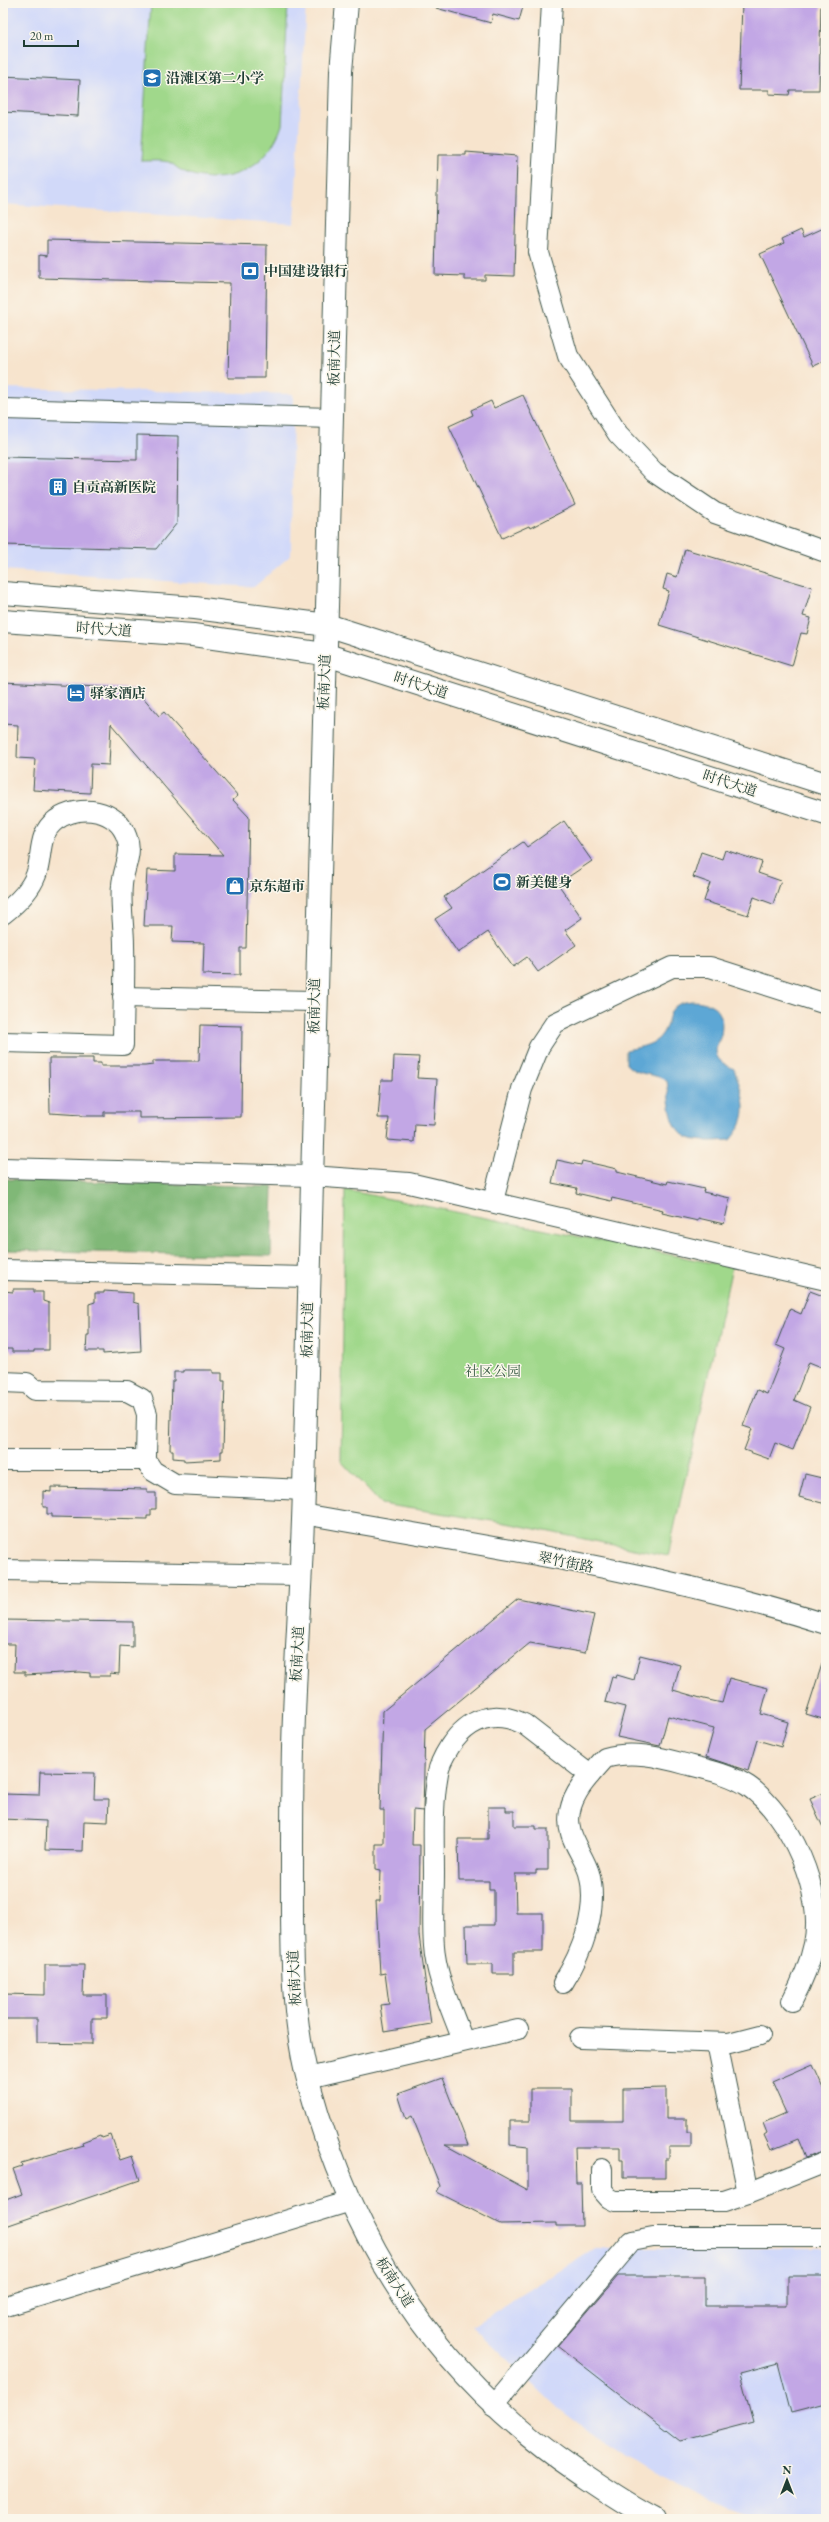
<svg xmlns="http://www.w3.org/2000/svg" width="829" height="2522" viewBox="0 0 829 2522" font-family="'EB Garamond','Noto Serif SC',serif">
<style>
.built{fill:#d1d9f9}
.green{fill:#a0d88b;stroke:#608a60}
.forest{fill:#80b877;stroke:#507a56}
.water{fill:#5da7d5;stroke:#3e7284}
.building{fill:#c2a7e5}
.lines{fill:none;stroke-linecap:round;stroke-linejoin:round}
.minor-casing{stroke:#3f564b;stroke-width:22}
.major-casing{stroke:#3f564b;stroke-width:24}
.minor{stroke:#fff;stroke-width:20}
.major{stroke:#fff;stroke-width:22}
.labels{text-anchor:middle;stroke-width:3;stroke-linejoin:round;paint-order:stroke}
.poi-label{font-size:14px;font-weight:bold;fill:#1f3d34;stroke:#fbf7ec;text-anchor:start}
.street-label{font-size:14px;fill:#1f3d34;stroke:#fbf7ec}
.park-label{font-size:14px;fill:#395c45;stroke:#fbf7ec}
</style>
<rect width="100%" height="100%" fill="#fbf7ec"/>
<filter id="ink" filterUnits="userSpaceOnUse"><feTurbulence type="fractalNoise" baseFrequency=".025" numOctaves="2"/><feDisplacementMap in="SourceGraphic" scale="8" xChannelSelector="R" yChannelSelector="G"/><feConvolveMatrix kernelMatrix="1 2 1 2 8 2 1 2 1" color-interpolation-filters="sRGB"/></filter>
<filter id="wash" filterUnits="userSpaceOnUse"><feTurbulence type="fractalNoise" baseFrequency=".012" numOctaves="4" result="noise"/><feDisplacementMap in="SourceGraphic" scale="16" xChannelSelector="R" yChannelSelector="G"/><feGaussianBlur stdDeviation="0.9" result="paint"/><feColorMatrix in="noise" values="0 0 0 0 0 0 0 0 0 0 0 0 0 0 0 0 0 1.4 0 .05"/><feComposite in="paint" operator="in"/></filter>
<g filter="url(#wash)">
<rect width="100%" height="100%" fill="#f7e4cd"/>
<!-- built -->
<g class="built">
<path d="M3,3H306L294,224L3,204Z"/>
<path d="M3,388L293,394L291,555L254,587L3,570Z"/>
<path d="M596,2248H826V2518L754,2519L726,2509L653,2473L597,2437L559,2409L472,2326Z"/>
</g>
<!-- green -->
<g class="green">
<path d="M151,3H288L282,125C271,159 240,183 202,177C194,176 186,173 179,169C176,167 172,163 169,162C161,160 150,161 141,161Z"/>
<path d="M345,1190L732,1267L668,1556L506,1523L381,1504L341,1461Z"/>
</g>
<!-- forest -->
<path class="forest" d="M3,1179L273,1187L271,1256L3,1250Z"/>
<!-- water -->
<path class="water" d="M692,1001C715,1002 725,1010 721,1035C719,1042 714,1048 717,1056C720,1063 729,1066 734,1069C744,1099 752,1115 730,1140C698,1142 675,1145 670,1106C668,1098 669,1090 667,1081C654,1072 638,1077 626,1064V1050C636,1048 650,1046 658,1039C675,1022 661,1004 692,1001Z"/>
<g id="blocks">
<!-- building -->
<g class="building">
<path d="M437,3H524L519,21L493,14L491,23L436,8Z"/>
<path d="M742,3H821L819,90H790L789,95L769,94V90H739Z"/>
<path d="M3,76L80,80L78,116L3,112Z"/>
<path d="M466,152L517,156L514,276L485,275V280H465V276L435,275L438,155H466Z"/>
<path d="M826,227V360L813,366L760,254L784,243L782,239L801,230L804,237Z"/>
<path d="M47,240L267,245L265,378H228L230,283L39,278V255L47,256Z"/>
<path d="M523,395L575,505L530,528L529,526L502,538L449,426L473,415L471,410L491,401L494,408Z"/>
<path d="M137,435L178,436L177,523L156,549L3,545V457L137,460Z"/>
<path d="M685,549L812,587L803,616L811,618L807,634L801,633L792,666L659,625L669,591L663,589L667,574L677,577Z"/>
<path d="M3,682L136,689L159,716L164,712L238,796L233,800L249,817L246,948H240V975L203,974L204,943L172,942L173,926H144L147,870L175,871V854L223,855L111,724L109,765L91,764L90,793L33,790L35,759L17,758L18,725L3,724Z"/>
<path d="M564,821L592,861L558,884L582,918L565,930L576,945L538,972L527,957L513,967L488,932L458,953L435,919L452,908L444,897L523,842L527,847Z"/>
<path d="M725,850L762,862L758,873L781,881L773,904L754,897L748,915L704,901L710,883L693,877L701,852L722,859Z"/>
<path d="M200,1025L242,1026L241,1117L139,1118V1112H104V1116H81V1115L50,1113L49,1058H93V1063H101V1066H145L153,1065V1061H199Z"/>
<path d="M394,1056L419,1057L417,1078L437,1079L434,1125L415,1124L414,1142L387,1140L389,1118H378L381,1080H393Z"/>
<path d="M557,1160L581,1165L582,1161L617,1169V1172L667,1184L668,1181L704,1189L703,1192L730,1198L724,1224L698,1218V1221L662,1213L663,1210L612,1198L611,1201L576,1193L577,1188L552,1183Z"/>
<path d="M13,1289H34V1292H43V1301L49,1303V1350H34V1352H12V1349H3L4,1291L13,1292Z"/>
<path d="M104,1291L133,1293V1302L139,1304L141,1351L103,1354V1351H86L87,1335H89V1304L95,1302V1293H104Z"/>
<path d="M810,1291L826,1297V1369L809,1362L794,1400L810,1407L793,1450L775,1443L769,1459L744,1450L752,1429L743,1426L757,1390L767,1394L785,1349L776,1345L790,1309L801,1314Z"/>
<path d="M184,1370H213V1373H222V1381H225L223,1451H221V1459L184,1461V1459L173,1458V1450H170L172,1381H174V1372H184Z"/>
<path d="M805,1474L826,1479V1504L799,1497Z"/>
<path d="M51,1487L147,1489V1493H156V1509H151V1516H147V1519L52,1517V1514H47V1507H43V1491L51,1492Z"/>
<path d="M518,1599L594,1615L585,1653L530,1643L425,1729L423,1811L413,1810L412,1845H420L419,1935L431,2024L384,2032L380,2005L389,2004L385,1973L380,1974L376,1901H380L381,1870L376,1869V1844H384V1810H380L383,1711Z"/>
<path d="M3,1620L133,1622V1647L120,1646L119,1674L110,1673V1676H90V1673L80,1672L25,1675V1672H14L15,1644H3Z"/>
<path d="M640,1655L680,1665L673,1690L704,1699L722,1703L729,1678L768,1688L761,1714L788,1722L781,1747L757,1740L748,1771L706,1757L714,1728L668,1716L660,1746L617,1737L625,1707L605,1702L612,1677L616,1678L617,1675L634,1680Z"/>
<path d="M823,1661H826V1720L806,1714Z"/>
<path d="M40,1772L95,1773L94,1799H109L108,1822L84,1821L83,1851L45,1850L46,1821L3,1819V1794L39,1795Z"/>
<path d="M826,1792V1834L810,1799Z"/>
<path d="M488,1807H506V1811H514V1826H536V1829H548V1870H536V1874H515L516,1913H543V1952H514V1974H493V1964H467L466,1925H494V1890H489V1881H459L458,1839H488Z"/>
<path d="M45,1965H84L83,1995H107V2018H92V2044L37,2043V2019H3V1994L45,1995Z"/>
<path d="M813,2064L826,2093V2151L806,2158L798,2139L771,2150L764,2135L767,2133L763,2123L786,2113L772,2082Z"/>
<path d="M442,2078L468,2145H445L528,2190V2147L510,2145V2121H530V2089H572V2121H623V2089L666,2088V2119H687V2132H691V2147H669V2159H665V2178H623V2160H620V2147H575L576,2183H581L582,2226H556V2223L500,2224L437,2192L440,2186L412,2116L406,2119L398,2094Z"/>
<path d="M100,2135L102,2138L111,2135L120,2160L132,2156L140,2180L3,2227V2201L22,2194L13,2169L22,2166L21,2163L83,2145L82,2142Z"/>
<path d="M618,2276H705V2306H787V2276H826V2404L791,2413L778,2363L740,2373L753,2422L680,2441L558,2346Z"/>
</g>
</g>
</g>
<g filter="url(#ink)">
<use href="#blocks" fill-opacity="0" stroke="#3f564b" stroke-width="1"/>
<g class="lines">
<!-- minor casing -->
<g class="minor-casing">
<g id="minor">
<path d="M552,3L538,252L568,356L618,434L654,472L715,513L826,552"/>
<path d="M3,409L332,418"/>
<path d="M3,914C16,904 30,891 36,875C43,856 37,834 56,820C80,804 117,808 127,838C133,854 123,869 122,885C120,905 124,925 124,945C125,979 123,1012 123,1045L3,1042"/>
<path d="M123,997L314,1001"/>
<path d="M3,1168L311,1176L409,1183L826,1280"/>
<path d="M493,1201L522,1089L539,1047L555,1023L672,967H710L826,1004"/>
<path d="M3,1270L308,1277"/>
<path d="M3,1382L27,1383L35,1390L127,1391L142,1399L147,1414L146,1456L143,1460H3"/>
<path d="M145,1459L153,1471L175,1484L304,1490"/>
<path d="M303,1514C478,1545 656,1570 826,1624"/>
<path d="M3,1570L300,1575"/>
<path d="M563,1983C582,1953 599,1910 589,1873C582,1851 565,1837 570,1811C574,1790 592,1773 605,1758C632,1750 659,1757 685,1764C705,1769 730,1774 748,1786C790,1815 825,1893 814,1944C810,1963 801,1984 792,2001"/>
<path d="M580,2038L729,2043L760,2035"/>
<path d="M463,2041C452,2010 436,1978 434,1946C432,1922 434,1897 434,1873C434,1840 432,1806 438,1773C439,1764 445,1754 450,1746C469,1718 494,1709 524,1724L590,1775"/>
<path d="M717,2043L748,2193L826,2162"/>
<path d="M308,2078L518,2029"/>
<path d="M602,2169V2190L609,2198L615,2201H724L748,2193"/>
<path d="M3,2307L351,2201"/>
<path d="M493,2406L632,2241L653,2237H826"/>
</g>
</g>
<!-- major casing -->
<g class="major-casing">
<g id="major">
<path d="M347,3L341,71C329,544 313,1016 304,1488C302,1574 295,1661 293,1748C292,1787 292,1826 292,1865C292,1938 290,2013 309,2084C353,2245 438,2377 577,2471C602,2488 626,2505 654,2519"/>
<path d="M3,593L195,608L327,625L826,784"/>
<path d="M3,621L193,635L324,654L826,814"/>
</g>
</g>
<!-- minor -->
<use href="#minor" class="minor"/>
<!-- major -->
<use href="#major" class="major"/>
</g>
</g>
<!-- icons -->
<defs>
<g id="school-square" transform="scale(1)"><rect x="-9" y="-9" width="18" height="18" rx="4" fill="#1f6fb2" stroke="#fbf7ec"/><path d="M0-5L7-2L0 1L-7-2ZM-4 1L0 2.5L4 1V4Q0 6-4 4Z" fill="#fff"/></g>
<g id="bank-square" transform="scale(1)"><rect x="-9" y="-9" width="18" height="18" rx="4" fill="#1f6fb2" stroke="#fbf7ec"/><path d="M-6-4H6V4H-6ZM0-2.3a2.3 2.3 0 1 0 0 4.6a2.3 2.3 0 1 0 0-4.6Z" fill="#fff"/></g>
<g id="building-square" transform="scale(1)"><rect x="-9" y="-9" width="18" height="18" rx="4" fill="#1f6fb2" stroke="#fbf7ec"/><path d="M-4-6H4V6H1V3H-1V6H-4ZM-2.5-4.3h1.7v1.8h-1.7ZM.8-4.3h1.7v1.8H.8ZM-2.5-1h1.7V.8h-1.7ZM.8-1h1.7V.8H.8Z" fill="#fff"/></g>
<g id="hotel-square" transform="scale(1)"><rect x="-9" y="-9" width="18" height="18" rx="4" fill="#1f6fb2" stroke="#fbf7ec"/><path d="M-6-4.5h1.5V1H6V5H4.5V3h-9V5H-6ZM-4 0a1.8 1.8 0 1 1 3.6 0ZM.5 0V-2.5h3Q6-2.5 6 0Z" fill="#fff"/></g>
<g id="stadium-square" transform="scale(1)"><rect x="-9" y="-9" width="18" height="18" rx="4" fill="#1f6fb2" stroke="#fbf7ec"/><path d="M0-5a6.5 5 0 1 0 0 10a6.5 5 0 1 0 0-10ZM-3.5-1.8h7v3.6h-7Z" fill="#fff"/></g>
<g id="shop-square" transform="scale(1)"><rect x="-9" y="-9" width="18" height="18" rx="4" fill="#1f6fb2" stroke="#fbf7ec"/><path d="M-5-2.5h2.3a2.7 3.5 0 0 1 5.4 0H5L5.5 6h-11ZM-1.5-2.5h3a1.5 2.3 0 0 0-3 0Z" fill="#fff"/></g>
</defs>
<g fill-rule="evenodd">
<use href="#school-square" x="152" y="78"/>
<use href="#bank-square" x="250" y="271"/>
<use href="#building-square" x="58" y="487"/>
<use href="#hotel-square" x="76" y="693"/>
<use href="#stadium-square" x="502" y="882"/>
<use href="#shop-square" x="235" y="886"/>
</g>
<g class="labels">
<!-- poi labels -->
<g class="poi-label">
<text x="166" y="83">沿滩区第二小学</text>
<text x="264" y="276">中国建设银行</text>
<text x="72" y="492">自贡高新医院</text>
<text x="90" y="698">驿家酒店</text>
<text x="516" y="887">新美健身</text>
<text x="249" y="891">京东超市</text>
</g>
<!-- street labels -->
<g class="street-label">
<text transform="translate(334 358) rotate(-89)" y="5">板南大道</text>
<text transform="translate(104 629) rotate(4)" y="5">时代大道</text>
<text transform="translate(324 682) rotate(-88)" y="5">板南大道</text>
<text transform="translate(421 685) rotate(18)" y="5">时代大道</text>
<text transform="translate(730 783) rotate(18)" y="5">时代大道</text>
<text transform="translate(314 1006) rotate(-89)" y="5">板南大道</text>
<text transform="translate(307 1330) rotate(-89)" y="5">板南大道</text>
<text transform="translate(566 1562) rotate(11)" y="5">翠竹街路</text>
<text transform="translate(297 1654) rotate(-87)" y="5">板南大道</text>
<text transform="translate(294 1978) rotate(-93)" y="5">板南大道</text>
<text transform="translate(395 2282) rotate(57)" y="5">板南大道</text>
</g>
<!-- park labels -->
<g class="park-label">
<text x="493" y="1376">社区公园</text>
</g>
</g>
<!-- margin -->
<rect width="829" height="2522" fill="none" stroke="#fbf7ec" stroke-width="16"/>
<!-- north arrow -->
<g transform="translate(787 2480)" stroke="#fbf7ec" stroke-width="3" paint-order="stroke">
<path d="M0-3L7 15L0 10L-7 15Z" fill="#1f3d34"/>
<text y="-6" font-size="11" font-weight="bold" text-anchor="middle" fill="#1f3d34">N</text>
</g>
<!-- scale -->
<path d="M24 40v6h54v-6" fill="none" stroke="#1f3d34" stroke-width="2"/>
<text x="30" y="40" font-size="12" fill="#1f3d34" stroke="#fbf7ec" stroke-width="3" paint-order="stroke">20 m</text>
</svg>
